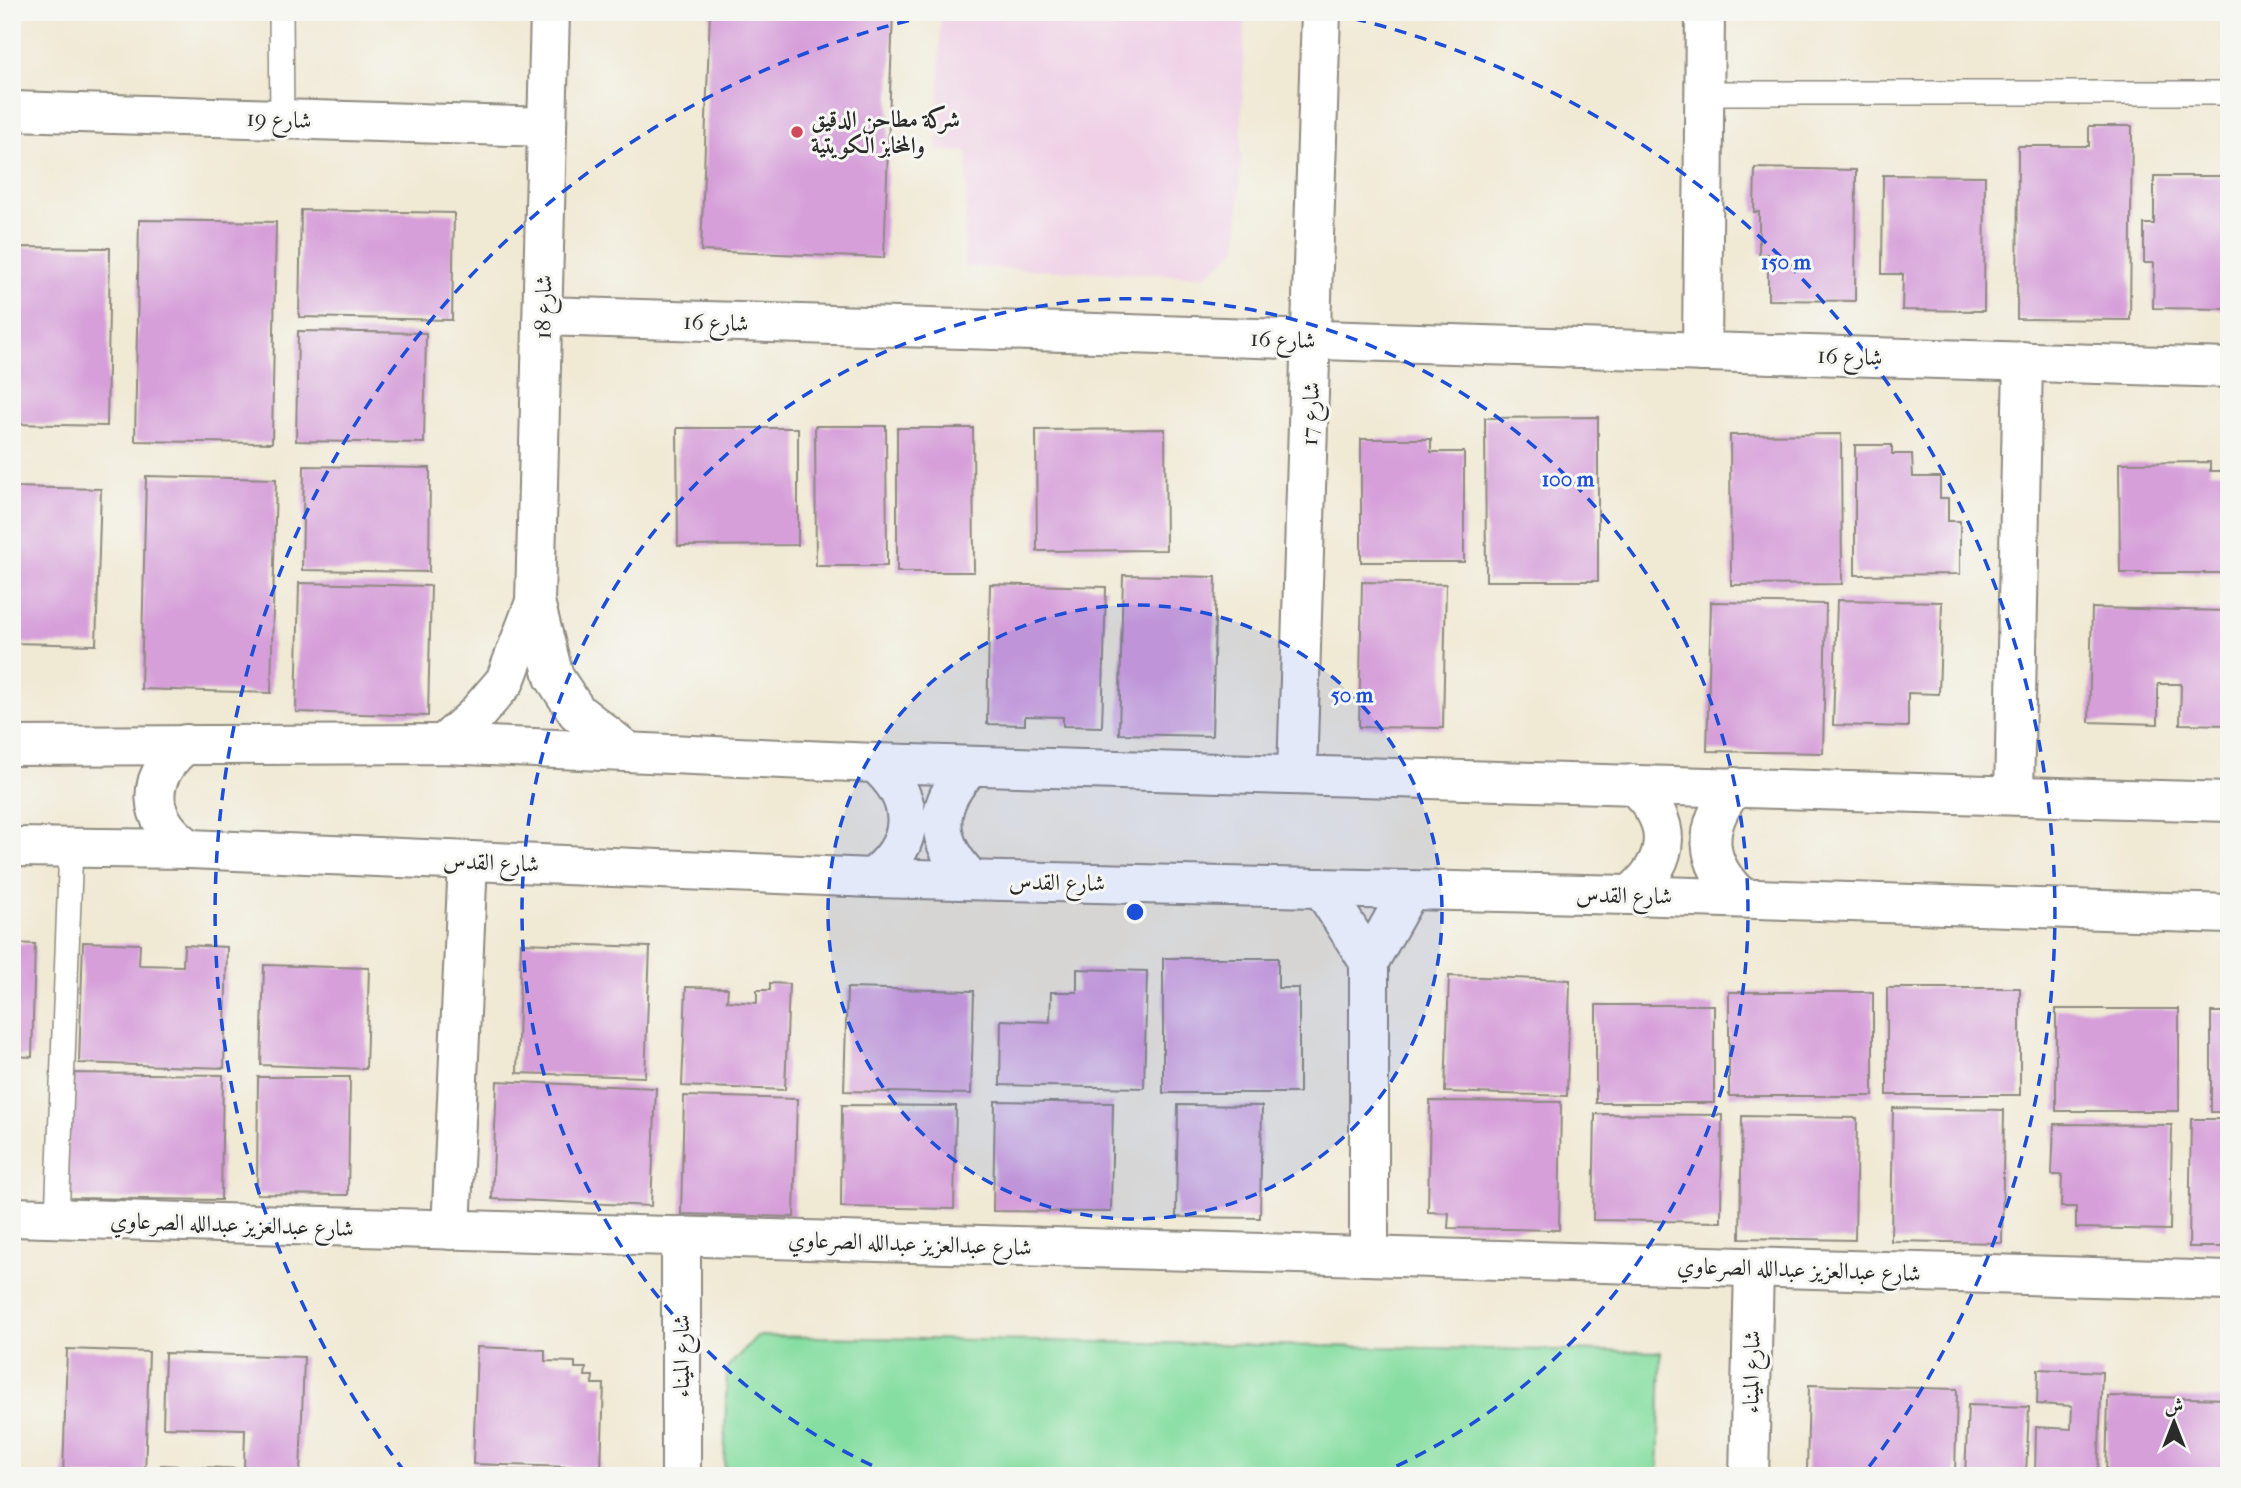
<svg xmlns="http://www.w3.org/2000/svg" width="2241" height="1488" viewBox="0 0 2241 1488" font-family="'IM FELL French Canon',Amiri,serif">
<style>
.built{fill:#efd0e6}
.green{fill:#87dea2;stroke:#598466;stroke-width:2}
.building{fill:#d69fd9}
.lines{fill:none;stroke-linecap:round;stroke-linejoin:round}
.lane-casing{stroke:#8e8a80;stroke-width:26}
.street-casing{stroke:#8e8a80;stroke-width:42}
.lane{stroke:#fff;stroke-width:23}
.street{stroke:#fff;stroke-width:38}
.ring{fill:none;stroke:#1d4ed8;stroke-width:3.5;stroke-dasharray:12 9}
.poi-dot{fill:#d1495b;stroke:#f6f6f2;stroke-width:2.5}
.labels{text-anchor:middle;stroke-width:6;stroke-linejoin:round;paint-order:stroke}
.street-label{font-size:23px;fill:#2b2b2b;stroke:#f6f6f2}
.poi-label{font-size:23px;font-weight:bold;fill:#2b2b2b;stroke:#f6f6f2;text-anchor:start}
.centre{fill:#1d4ed8;stroke:#f6f6f2;stroke-width:3.5}
.ring-label{font-size:21px;text-anchor:middle;font-weight:bold;fill:#1d4ed8;stroke:#f6f6f2;stroke-width:6;stroke-linejoin:round;paint-order:stroke}
</style>
<rect width="100%" height="100%" fill="#f6f6f2"/>
<filter id="ink" filterUnits="userSpaceOnUse"><feTurbulence type="fractalNoise" baseFrequency=".0143" numOctaves="2"/><feDisplacementMap in="SourceGraphic" scale="14" xChannelSelector="R" yChannelSelector="G"/><feConvolveMatrix kernelMatrix="1 2 1 2 8 2 1 2 1" color-interpolation-filters="sRGB"/></filter>
<filter id="wash" filterUnits="userSpaceOnUse"><feTurbulence type="fractalNoise" baseFrequency=".00686" numOctaves="4" result="noise"/><feDisplacementMap in="SourceGraphic" scale="28" xChannelSelector="R" yChannelSelector="G"/><feGaussianBlur stdDeviation="1.57" result="paint"/><feColorMatrix in="noise" values="0 0 0 0 0 0 0 0 0 0 0 0 0 0 0 0 0 1.4 0 .05"/><feComposite in="paint" operator="in"/></filter>
<g filter="url(#wash)">
<rect width="100%" height="100%" fill="#f0e9d4"/>
<!-- built -->
<path class="built" d="M941,12H1245L1238,248L1205,276L964,267L968,152L937,150Z"/>
<!-- green -->
<path class="green" d="M757,1336L1661,1352L1658,1476H724L727,1368Z"/>
<g id="blocks">
<!-- building -->
<g class="building">
<path d="M710,12H893L884,258L701,251Z"/>
<path d="M2089,126H2132L2130,320L2017,319L2018,146H2089Z"/>
<path d="M1755,168L1856,170L1855,301L1768,300V254H1759V212H1754Z"/>
<path d="M1883,175L1985,176L1984,311L1902,310L1903,274H1882Z"/>
<path d="M2154,176H2229V309L2153,308L2154,263H2144V224H2154Z"/>
<path d="M301,210L454,213L452,320L299,317Z"/>
<path d="M139,220L276,222L272,443L135,441Z"/>
<path d="M15,247L110,248L107,426L12,424Z"/>
<path d="M298,331L426,333L424,443L296,441Z"/>
<path d="M1598,417V581H1486L1485,418Z"/>
<path d="M815,426H886L887,566H816Z"/>
<path d="M677,428H798V545L678,546Z"/>
<path d="M897,428H973L974,572H897Z"/>
<path d="M1165,429L1166,550L1037,551L1036,430Z"/>
<path d="M1841,434L1842,584L1731,585L1730,435Z"/>
<path d="M1361,439H1431V452H1464V562H1361Z"/>
<path d="M1855,445H1892V454H1912L1913,477H1940V498H1948V521H1960V574L1855,575Z"/>
<path d="M2210,462V471H2229V573H2120L2119,463Z"/>
<path d="M304,466L430,468L429,572L302,570Z"/>
<path d="M146,476L276,479L271,693L141,689Z"/>
<path d="M12,487L101,489L96,645L12,643Z"/>
<path d="M1123,575L1216,577L1212,736L1119,734Z"/>
<path d="M1362,582L1446,584L1443,728L1359,727Z"/>
<path d="M299,583L431,586L428,716L296,712Z"/>
<path d="M990,584L1106,587L1102,727L1063,726V717L1025,716V725L987,724Z"/>
<path d="M1837,600L1942,602L1939,694L1908,693V727L1833,725Z"/>
<path d="M1711,602L1826,604L1823,753L1707,751Z"/>
<path d="M2092,608L2229,611V725L2180,724L2181,684H2158V724L2089,722Z"/>
<path d="M83,942L140,944L139,965L183,966L184,945L227,947L224,1068L79,1063Z"/>
<path d="M12,943L35,944L32,1057L12,1056Z"/>
<path d="M521,943L650,947L645,1077L517,1073Z"/>
<path d="M1163,958H1278V988H1299V1093H1163Z"/>
<path d="M264,965L369,968L366,1069L261,1065Z"/>
<path d="M1077,969L1147,971L1144,1088L1000,1085L1001,1020L1050,1022L1051,992H1077Z"/>
<path d="M1449,976L1570,980L1567,1096L1445,1092Z"/>
<path d="M770,983L789,984L785,1090L682,1086L686,987L728,988L727,1001L757,1003V990H770Z"/>
<path d="M847,988L974,991L971,1094L844,1091Z"/>
<rect x="1887" y="988" width="133" height="107"/>
<rect x="1729" y="992" width="144" height="104"/>
<rect x="1596" y="1005" width="118" height="98"/>
<rect x="2056" y="1009" width="123" height="102"/>
<rect x="2211" y="1012" width="18" height="100"/>
<path d="M12,1063H17L15,1186H12Z"/>
<path d="M68,1073L223,1075L221,1200L67,1198Z"/>
<path d="M258,1077H350L348,1195L257,1194Z"/>
<path d="M497,1081L656,1088L651,1206L492,1199Z"/>
<path d="M684,1096L797,1099L794,1217L681,1214Z"/>
<path d="M995,1101L1113,1103L1111,1212L993,1211Z"/>
<path d="M1430,1101L1561,1102L1559,1230L1448,1228L1449,1213L1428,1212Z"/>
<path d="M842,1105L956,1106L954,1209L841,1207Z"/>
<path d="M1178,1105L1262,1106L1260,1218L1176,1217Z"/>
<path d="M1893,1108L2004,1110L2002,1243L1891,1241Z"/>
<path d="M1595,1114L1722,1115L1721,1222L1593,1220Z"/>
<path d="M1742,1116L1857,1118L1855,1240L1740,1238Z"/>
<path d="M2191,1119H2229V1247H2189Z"/>
<path d="M2054,1124L2172,1125L2170,1230L2076,1228V1207H2061L2062,1175H2052Z"/>
<path d="M477,1347L545,1350V1361L575,1362V1368H586L585,1376H593L592,1384H604L601,1468L473,1464Z"/>
<path d="M67,1349L149,1352L145,1476H63Z"/>
<path d="M165,1353L304,1357L300,1476H161V1465L244,1469L245,1429L163,1427Z"/>
<path d="M2038,1369L2102,1372L2098,1476H2035L2036,1427L2071,1429L2072,1406L2037,1404Z"/>
<path d="M1809,1385L1957,1389L1955,1475L1807,1472Z"/>
<path d="M2108,1396L2229,1399V1476H2106Z"/>
<path d="M1968,1405L2029,1407L2026,1476H1965Z"/>
<path d="M503,1470L584,1471V1476H503Z"/>
</g>
</g>
</g>
<g filter="url(#ink)">
<use href="#blocks" fill-opacity="0" stroke="#8e8a80" stroke-width="2"/>
<g class="lines">
<!-- lane casing -->
<g class="lane-casing">
<g id="lane">
<path d="M281,12L282,119"/>
<path d="M1704,93H2229"/>
<path d="M57,1219L71,846"/>
</g>
</g>
<!-- street casing -->
<g class="street-casing">
<g id="street">
<path d="M550,12L535,602L554,677L577,712L627,751"/>
<path d="M12,111L547,127"/>
<path d="M543,316L2229,368"/>
<path d="M1702,352L1705,12"/>
<path d="M186,744C144,778 145,819 190,849"/>
<path d="M443,744L474,717L505,681L535,602"/>
<path d="M12,746L443,744L875,763L2229,802"/>
<path d="M972,766C932,804 933,842 972,880"/>
<path d="M1297,774L1321,12"/>
<path d="M1735,787C1702,826 1703,863 1742,898"/>
<path d="M2014,795L2023,361"/>
<path d="M12,847L190,849L872,878L1630,895L2229,914"/>
<path d="M872,878C917,844 918,800 875,763"/>
<path d="M1322,888L1369,962"/>
<path d="M1630,895C1673,860 1674,820 1632,784"/>
<path d="M12,1217L2229,1281"/>
<path d="M451,1230L468,861"/>
<path d="M681,1236V1476"/>
<path d="M1369,1256V962L1409,891"/>
<path d="M1749,1476L1754,1268"/>
</g>
</g>
<!-- lane -->
<use href="#lane" class="lane"/>
<!-- street -->
<use href="#street" class="street"/>
</g>
</g>
<!-- distance rings -->
<circle cx="1135" cy="912" r="307" fill="#1d4ed8" fill-opacity=".12"/>
<g class="ring">
<circle cx="1135" cy="912" r="307"/>
<path d="M891 1474A613 613 0 1 1 1379 1474"/>
<path d="M405 1472A920 920 0 0 1 936 14M1334 14A920 920 0 0 1 1865 1472"/>
</g>
<!-- markers -->
<circle class="poi-dot" cx="797" cy="132" r="7"/>
<g class="labels">
<!-- street labels -->
<g class="street-label">
<text transform="translate(279 119) rotate(2)" y="8">شارع 19</text>
<text transform="translate(543 307) rotate(-89)" y="8">شارع 18</text>
<text transform="translate(716 322) rotate(2)" y="8">شارع 16</text>
<text transform="translate(1283 339) rotate(2)" y="8">شارع 16</text>
<text transform="translate(1850 356) rotate(2)" y="8">شارع 16</text>
<text transform="translate(1310 414) rotate(-88)" y="8">شارع 17</text>
<text transform="translate(491 862) rotate(2)" y="8">شارع القدس</text>
<text transform="translate(1057 882) rotate(1)" y="8">شارع القدس</text>
<text transform="translate(1624 895) rotate(1)" y="8">شارع القدس</text>
<text transform="translate(232 1224) rotate(2)" y="8">شارع عبدالعزيز عبدالله الصرعاوي</text>
<text transform="translate(910 1243) rotate(2)" y="8">شارع عبدالعزيز عبدالله الصرعاوي</text>
<text transform="translate(1799 1269) rotate(2)" y="8">شارع عبدالعزيز عبدالله الصرعاوي</text>
<text transform="translate(681 1356) rotate(-90)" y="8">شارع الميناء</text>
<text transform="translate(1751 1372) rotate(-89)" y="8">شارع الميناء</text>
</g>
<!-- poi labels -->
<g class="poi-label">
<text x="811" y="127">شركة مطاحن الدقيق<tspan x="811" dy="26">والمخابز الكويتية</tspan></text>
</g>
</g>
<circle cx="1135" cy="912" r="10" class="centre"/>
<g class="ring-label">
<text x="1786" y="269">150 m</text>
<text x="1568" y="486">100 m</text>
<text x="1352" y="702">50 m</text>
</g>
<!-- margin -->
<rect width="2241" height="1488" fill="none" stroke="#f6f6f2" stroke-width="42"/>
<!-- north arrow -->
<g transform="translate(2174 1422)" stroke="#f6f6f2" stroke-width="5" paint-order="stroke">
<path d="M0-5L12 26L0 18L-12 26Z" fill="#2b2b2b"/>
<text y="-10" font-size="19" font-weight="bold" text-anchor="middle" fill="#2b2b2b">ش</text>
</g>
</svg>
